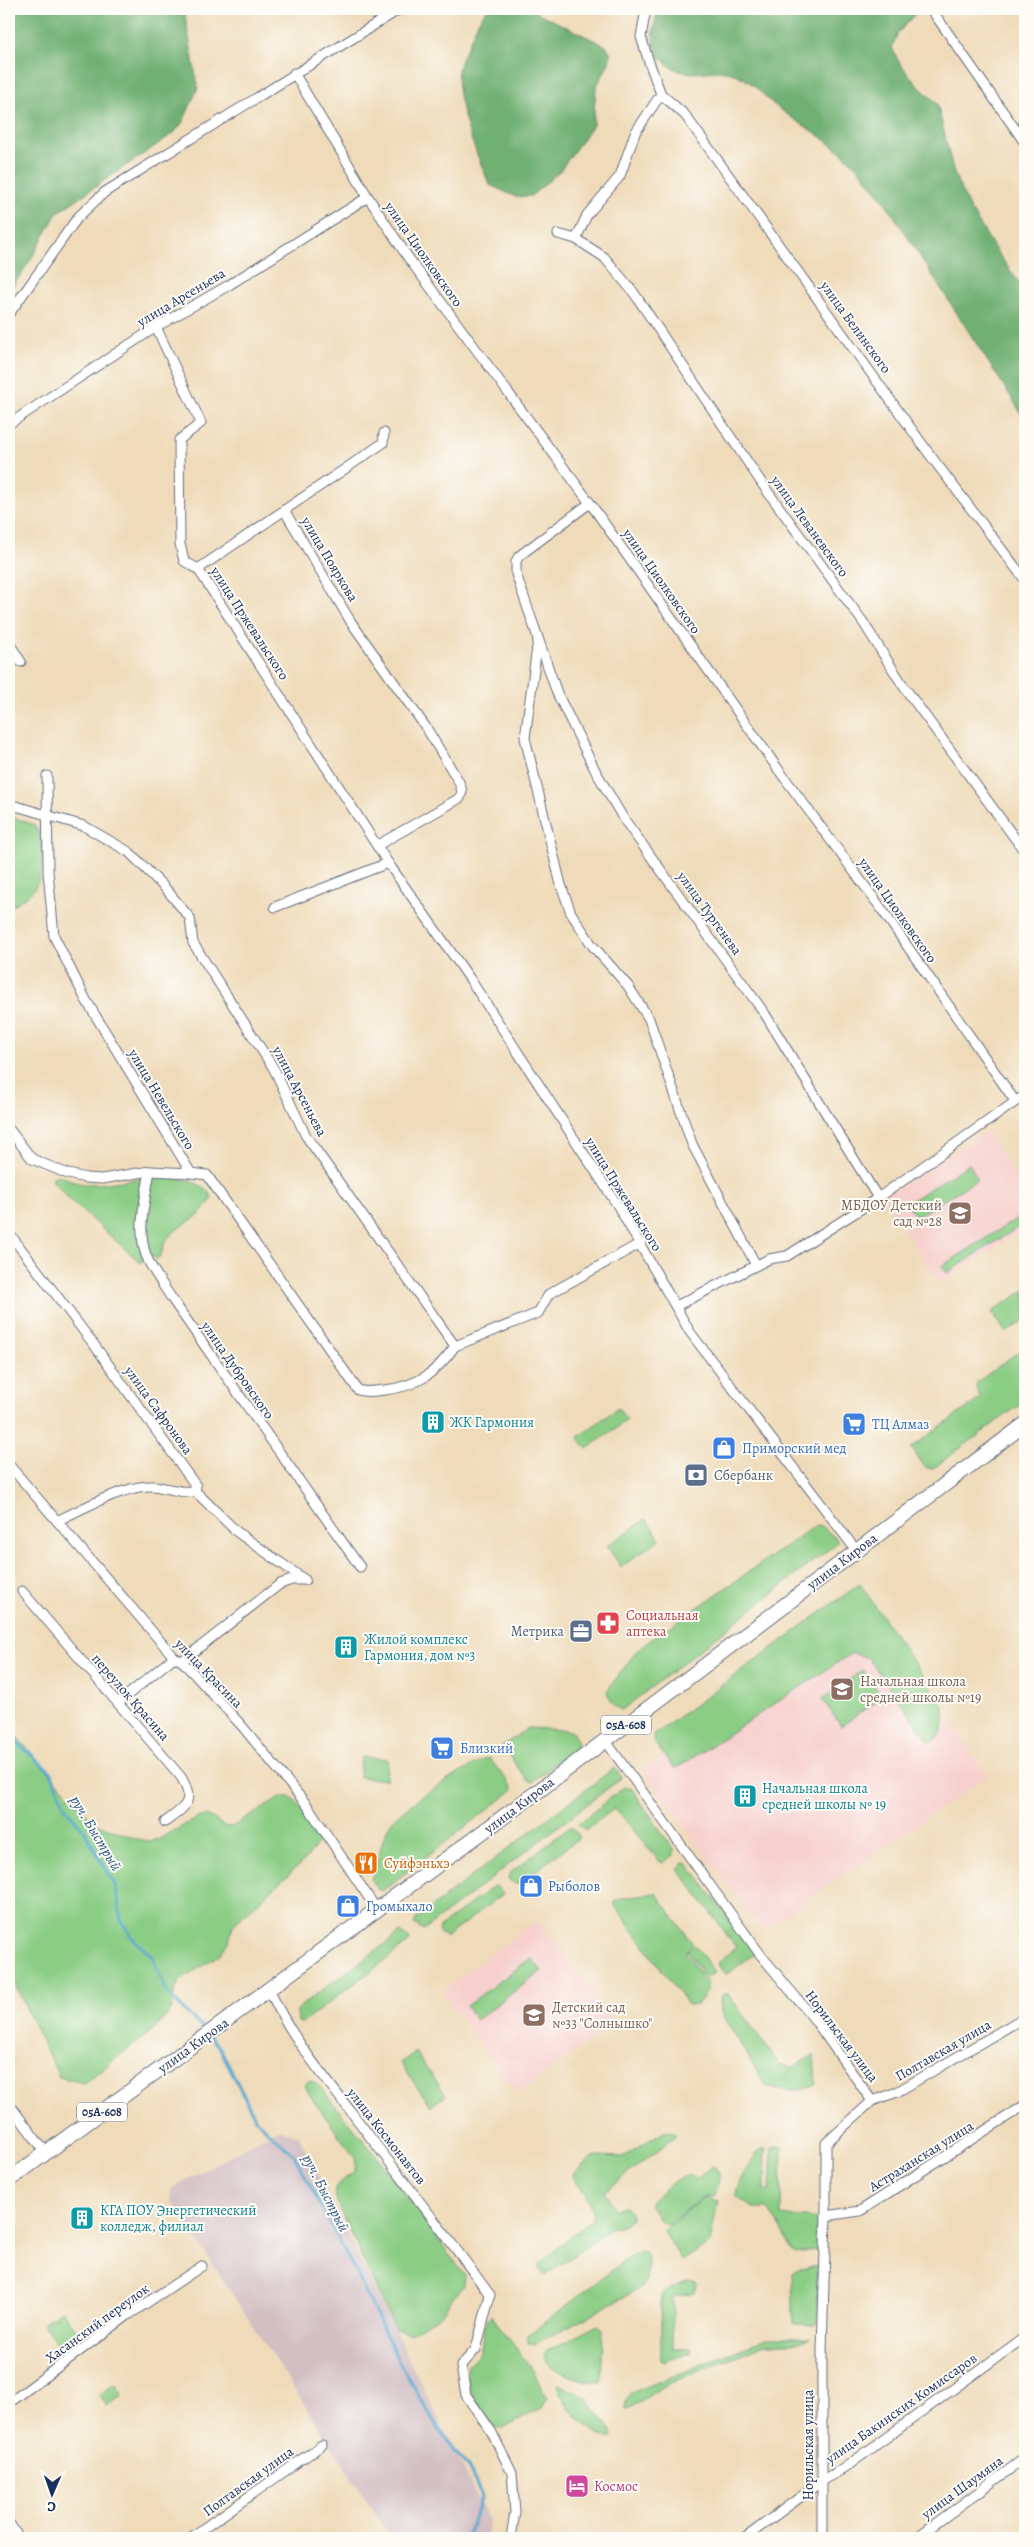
<svg xmlns="http://www.w3.org/2000/svg" width="1034" height="2547" viewBox="0 0 1034 2547" font-family="Alegreya,serif">
<style>
.built{fill:#f7d0cd}
.industrial{fill:#d2bec3}
.green{fill:#8bcd85;stroke:#537e72}
.forest{fill:#70b072;stroke:#467068}
.lines{fill:none;stroke-linecap:round;stroke-linejoin:round}
.stream{stroke:#54a8d0;stroke-width:3}
.street-casing{stroke:#656b7e;stroke-width:11}
.primary-casing{stroke:#656b7e;stroke-width:16}
.street{stroke:#fff;stroke-width:9}
.primary{stroke:#fff;stroke-width:14}
.labels{text-anchor:middle;stroke-width:4;stroke-linejoin:round;paint-order:stroke}
.shield{fill:#fdfcf7;stroke:#5f6c8c;stroke-width:1}
.shield-label{font-size:12px;font-weight:bold;fill:#1b2f5e}
.street-label{font-size:14px;fill:#1b2f5e;stroke:#fdfcf7}
.education-label{font-size:14px;fill:#785e54;stroke:#fdfcf7;text-anchor:start}
.culture-label{font-size:14px;fill:#0d838f;stroke:#fdfcf7;text-anchor:start}
.shop-label{font-size:14px;fill:#366cbe;stroke:#fdfcf7;text-anchor:start}
.service-label{font-size:14px;fill:#4e5e75;stroke:#fdfcf7;text-anchor:start}
.health-label{font-size:14px;fill:#be3a42;stroke:#fdfcf7;text-anchor:start}
.food-label{font-size:14px;fill:#c56008;stroke:#fdfcf7;text-anchor:start}
.hotel-label{font-size:14px;fill:#b23c85;stroke:#fdfcf7;text-anchor:start}
.water-label{font-size:15px;font-style:italic;fill:#2f5986;stroke:#fdfcf7}
</style>
<rect width="100%" height="100%" fill="#fdfcf7"/>
<filter id="ink" filterUnits="userSpaceOnUse"><feTurbulence type="fractalNoise" baseFrequency=".02" numOctaves="2"/><feDisplacementMap in="SourceGraphic" scale="10" xChannelSelector="R" yChannelSelector="G"/><feConvolveMatrix kernelMatrix="1 2 1 2 8 2 1 2 1" color-interpolation-filters="sRGB"/></filter>
<filter id="wash" filterUnits="userSpaceOnUse"><feTurbulence type="fractalNoise" baseFrequency=".0096" numOctaves="4" result="noise"/><feDisplacementMap in="SourceGraphic" scale="20" xChannelSelector="R" yChannelSelector="G"/><feGaussianBlur stdDeviation="1.12" result="paint"/><feColorMatrix in="noise" values="0 0 0 0 0 0 0 0 0 0 0 0 0 0 0 0 0 1.4 0 .05"/><feComposite in="paint" operator="in"/></filter>
<g filter="url(#wash)">
<rect width="100%" height="100%" fill="#efdbb9"/>
<!-- built -->
<g class="built">
<path d="M987,1131L1025,1191V1229L940,1283L883,1197Z"/>
<path d="M870,1608L988,1776L762,1931L643,1770Z"/>
<path d="M538,1923L548,1932L614,2023L518,2094L441,1992L525,1928Z"/>
</g>
<!-- industrial -->
<path class="industrial" d="M277,2129L299,2136L489,2521L485,2538H391L171,2200L172,2188Z"/>
<!-- green -->
<g class="green">
<path d="M9,816L35,825C44,843 45,867 36,886C31,895 17,902 9,908Z"/>
<path d="M969,1164L978,1179L916,1217L907,1203Z"/>
<path d="M57,1175L82,1184H100L144,1178L139,1243L143,1261L141,1263L71,1201L53,1181L52,1178Z"/>
<path d="M158,1177C178,1179 202,1178 212,1198C203,1219 181,1222 168,1238C162,1244 164,1254 157,1259L151,1256C143,1231 148,1205 153,1179Z"/>
<path d="M1024,1214L1025,1223L947,1273L942,1266Z"/>
<path d="M1025,1290V1320L1006,1333L992,1312Z"/>
<path d="M1025,1347V1401L932,1469L925,1467L911,1448L981,1398L976,1388L977,1382Z"/>
<path d="M618,1408L627,1420L587,1449L578,1437Z"/>
<path d="M646,1519L660,1539L621,1567L607,1546Z"/>
<path d="M816,1525L822,1526L837,1540V1543L622,1710C615,1708 608,1698 607,1691L638,1649Z"/>
<path d="M858,1585H861L944,1707V1724L939,1737L930,1742L868,1658L852,1653L677,1768L673,1767L653,1741L654,1735Z"/>
<path d="M863,1670L882,1697L841,1726L822,1699Z"/>
<path d="M9,1728L95,1823L137,1839L150,1841L159,1839L199,1817C217,1813 217,1828 232,1827L282,1797H290L304,1810L319,1833L320,1840L315,1847L307,1858L233,1925L229,1942L220,1954L180,1981L175,1989L171,2011L154,2029L84,2083L59,2077L9,1972Z"/>
<path d="M528,1728L566,1730L572,1732L578,1742L576,1748L532,1782L527,1780L502,1746Z"/>
<path d="M361,1757L388,1759L386,1780L359,1777Z"/>
<path d="M489,1758L513,1788L512,1791L382,1891L377,1889L371,1879C380,1860 380,1838 392,1821C403,1806 470,1765 489,1758Z"/>
<path d="M614,1768L621,1776L620,1779L424,1930L414,1924L416,1919Z"/>
<path d="M624,1787L632,1789L674,1850V1855L663,1863L659,1861L615,1808L585,1831L578,1824Z"/>
<path d="M570,1827L573,1828L579,1838L517,1885L508,1879L510,1873Z"/>
<path d="M683,1863L688,1864L754,1951V1954L727,1974L724,1973L718,1965L719,1962L736,1947L678,1869Z"/>
<path d="M495,1885L503,1894L446,1937L438,1932L440,1927Z"/>
<path d="M652,1893L657,1894L693,1944L685,1952L708,1985C706,1995 700,2006 688,2005L615,1906V1902C624,1895 639,1898 652,1893Z"/>
<path d="M400,1933L410,1939L407,1944L302,2023L298,2022L297,2011L303,2004Z"/>
<path d="M695,1945L715,1973L706,1978L687,1951Z"/>
<path d="M531,1958L542,1971L476,2020L466,2006Z"/>
<path d="M724,1994H728L779,2064L792,2068L814,2055L816,2084C806,2093 778,2090 766,2086L721,2012L720,1997Z"/>
<path d="M415,2052L446,2095L431,2106L400,2063Z"/>
<path d="M310,2080L319,2086L379,2159L465,2276L464,2286L452,2299L440,2316L411,2333L395,2329L338,2206C326,2170 361,2186 355,2158L309,2094L305,2084Z"/>
<path d="M664,2131L674,2132L676,2136L604,2192L615,2209L624,2206L631,2213V2219L624,2225L613,2227L545,2276L539,2269V2264L592,2219C595,2203 581,2190 573,2177L574,2173L591,2158L596,2156L623,2157Z"/>
<path d="M774,2146H781L782,2148L781,2216C794,2219 810,2213 820,2223L818,2250L795,2253L790,2249L782,2229L767,2208H753L736,2195C738,2178 750,2165 759,2150L766,2148L765,2190L770,2191L772,2147Z"/>
<path d="M713,2166C722,2174 719,2187 714,2196H705L667,2225L660,2220L649,2204L651,2201L672,2183L689,2174L698,2178Z"/>
<path d="M705,2197L718,2201L710,2243L682,2261L663,2230Z"/>
<path d="M640,2251L646,2253C650,2265 649,2278 641,2288L535,2344L528,2343V2335L628,2258Z"/>
<path d="M818,2266V2323L815,2325L793,2324L792,2273L796,2270Z"/>
<path d="M688,2281L697,2283L694,2292L673,2297L672,2348L691,2349L692,2352L664,2362L661,2360V2297L663,2292Z"/>
<path d="M62,2310L79,2334L60,2347L42,2323Z"/>
<path d="M491,2315L532,2369L547,2398L541,2408L502,2429L495,2428C486,2413 460,2386 468,2366C471,2359 480,2356 481,2348C483,2338 484,2321 491,2315Z"/>
<path d="M598,2325L603,2329L601,2382C584,2383 555,2372 543,2359L544,2354L547,2351Z"/>
<path d="M767,2338H810L793,2344H765L670,2383C655,2390 643,2401 628,2409L625,2408L626,2401L631,2393Z"/>
<path d="M115,2384L123,2395L107,2406L99,2395Z"/>
<path d="M558,2384L588,2398C593,2415 610,2420 613,2437C596,2442 554,2397 558,2384Z"/>
</g>
<!-- forest -->
<g class="forest">
<path d="M9,9H184L198,88L183,122L174,133L57,213L32,258L9,292Z"/>
<path d="M488,9H530L606,46L611,53L609,63L596,88L593,125L559,172L531,196L516,197L490,185C478,159 453,98 458,70C460,58 467,49 471,38C476,27 479,16 488,9Z"/>
<path d="M659,9H916V13L898,33L892,48L899,62L917,85L937,103L954,173L968,205L995,249L1025,291V419L885,202C870,183 855,163 836,148C818,133 796,122 777,107C765,98 753,82 739,76C708,62 687,88 659,56C649,44 654,22 659,9Z"/>
</g>
<g class="lines">
<!-- stream -->
<g class="stream">
<path d="M9,1736L51,1772L66,1809L83,1829L116,1887L121,1921L135,1941L152,1956L167,1993L206,2032"/>
<path d="M210,2037L220,2048L256,2120L294,2155L358,2277L397,2358L436,2425L469,2469L482,2496L467,2538"/>
</g>
</g>
</g>
<g filter="url(#ink)">
<g class="lines">
<!-- street casing -->
<g class="street-casing">
<g id="street">
<path d="M646,9L641,37L649,62L661,94L685,115L930,455L1025,580"/>
<path d="M931,9L1025,143"/>
<path d="M294,73L368,197L407,256L590,503L778,769L878,904L1015,1101"/>
<path d="M558,234L576,239L604,257L634,293L765,488L863,622L904,687L1025,852"/>
<path d="M576,239L587,215L620,176L635,133L661,94"/>
<path d="M9,314L78,217L105,192L400,9"/>
<path d="M156,327L201,423L179,440L180,544L184,561L198,569L388,863L470,979L618,1206L690,1332L856,1550"/>
<path d="M9,424L156,327L229,285L368,197"/>
<path d="M590,503L519,556L516,561V574L557,693L595,770L623,818L765,1014L878,1198"/>
<path d="M284,510L351,622L427,729L459,782L462,791L460,798L378,845"/>
<path d="M198,569L383,443L384,433"/>
<path d="M538,639L525,738L561,885L571,913L592,945L628,986L649,1019L692,1144L756,1265"/>
<path d="M9,643L21,662"/>
<path d="M47,776L48,872L54,936L86,1000L191,1173L207,1175L358,1390C367,1393 376,1391 385,1390C418,1386 436,1373 455,1346"/>
<path d="M9,804L84,826L129,852L166,889L190,918L193,943L274,1069L306,1136L455,1346L538,1313L549,1294L641,1243"/>
<path d="M275,907L388,863"/>
<path d="M9,1129L32,1159L68,1174L86,1178L102,1179L150,1171L191,1173"/>
<path d="M150,1171C145,1200 135,1235 149,1262C156,1276 166,1289 174,1302L360,1567"/>
<path d="M9,1233L95,1346L196,1486L195,1491L237,1532L305,1580"/>
<path d="M676,1306L769,1259L787,1256L878,1198L1025,1095"/>
<path d="M9,1465L174,1657L182,1661L242,1726L307,1805L377,1910"/>
<path d="M57,1521C79,1510 128,1484 152,1486C168,1487 179,1494 195,1491"/>
<path d="M22,1591L181,1777C196,1802 185,1807 165,1822"/>
<path d="M182,1661L280,1584L292,1580H305"/>
<path d="M118,1703L174,1657"/>
<path d="M605,1740L760,1954L814,2019L872,2101L826,2143V2216L822,2350V2538"/>
<path d="M270,1991C290,2036 322,2074 352,2113C398,2174 445,2233 490,2295L476,2349L461,2366L466,2395L491,2431L512,2473L515,2512L511,2538"/>
<path d="M872,2101L897,2092L1025,2017"/>
<path d="M9,2104L46,2153"/>
<path d="M826,2216L860,2211L1025,2105"/>
<path d="M9,2403L127,2316L202,2266"/>
<path d="M9,2523L19,2538"/>
<path d="M190,2538L322,2445"/>
<path d="M745,2538L822,2481L843,2469L1025,2337"/>
<path d="M916,2538L1025,2458"/>
</g>
</g>
<!-- primary casing -->
<g class="primary-casing">
<path id="primary" d="M9,2180L529,1798L1025,1424"/>
</g>
<!-- street -->
<use href="#street" class="street"/>
<!-- primary -->
<use href="#primary" class="primary"/>
</g>
</g>
<!-- icons -->
<defs>
<g id="school-square" transform="scale(1.25)"><rect x="-9" y="-9" width="18" height="18" rx="4" fill="#8d6e63" stroke="#fdfcf7"/><path d="M0-5L7-2L0 1L-7-2ZM-4 1L0 2.5L4 1V4Q0 6-4 4Z" fill="#fff"/></g>
<g id="building-square" transform="scale(1.25)"><rect x="-9" y="-9" width="18" height="18" rx="4" fill="#0f9aa8" stroke="#fdfcf7"/><path d="M-4-6H4V6H1V3H-1V6H-4ZM-2.5-4.3h1.7v1.8h-1.7ZM.8-4.3h1.7v1.8H.8ZM-2.5-1h1.7V.8h-1.7ZM.8-1h1.7V.8H.8Z" fill="#fff"/></g>
<g id="supermarket-square" transform="scale(1.25)"><rect x="-9" y="-9" width="18" height="18" rx="4" fill="#3f7fe0" stroke="#fdfcf7"/><path d="M-6-5.5h2.5l.6 2H6L4.5 2H-2.5L-4.4-4H-6ZM-1.5 3.2a1.3 1.3 0 1 0 .1 0ZM3 3.2a1.3 1.3 0 1 0 .1 0Z" fill="#fff"/></g>
<g id="shop-square" transform="scale(1.25)"><rect x="-9" y="-9" width="18" height="18" rx="4" fill="#3f7fe0" stroke="#fdfcf7"/><path d="M-5-2.5h2.3a2.7 3.5 0 0 1 5.4 0H5L5.5 6h-11ZM-1.5-2.5h3a1.5 2.3 0 0 0-3 0Z" fill="#fff"/></g>
<g id="bank-square" transform="scale(1.25)"><rect x="-9" y="-9" width="18" height="18" rx="4" fill="#5c6f8a" stroke="#fdfcf7"/><path d="M-6-4H6V4H-6ZM0-2.3a2.3 2.3 0 1 0 0 4.6a2.3 2.3 0 1 0 0-4.6Z" fill="#fff"/></g>
<g id="pharmacy-square" transform="scale(1.25)"><rect x="-9" y="-9" width="18" height="18" rx="4" fill="#e0444e" stroke="#fdfcf7"/><path d="M-2-6h4v4h4v4h-4v4h-4v-4h-4v-4h4Z" fill="#fff"/></g>
<g id="office-square" transform="scale(1.25)"><rect x="-9" y="-9" width="18" height="18" rx="4" fill="#5c6f8a" stroke="#fdfcf7"/><path d="M-6-3h4V-5.5h4V-3h4V5H-6ZM-1-4.5V-3h2v-1.5ZM-6 0V1H6V0Z" fill="#fff"/></g>
<g id="restaurant-square" transform="scale(1.25)"><rect x="-9" y="-9" width="18" height="18" rx="4" fill="#e8710a" stroke="#fdfcf7"/><path d="M-5-6h1v4h1v-4h1v4h1v-4h1v5L-1.5 .5V6h-2V.5L-5-1ZM5-6V6H3V1.5H1.5Q1.5-4 5-6Z" fill="#fff"/></g>
<g id="hotel-square" transform="scale(1.25)"><rect x="-9" y="-9" width="18" height="18" rx="4" fill="#d1479c" stroke="#fdfcf7"/><path d="M-6-4.5h1.5V1H6V5H4.5V3h-9V5H-6ZM-4 0a1.8 1.8 0 1 1 3.6 0ZM.5 0V-2.5h3Q6-2.5 6 0Z" fill="#fff"/></g>
</defs>
<g fill-rule="evenodd">
<use href="#school-square" x="960" y="1213"/>
<use href="#building-square" x="433" y="1422"/>
<use href="#supermarket-square" x="854" y="1424"/>
<use href="#shop-square" x="724" y="1448"/>
<use href="#bank-square" x="696" y="1475"/>
<use href="#pharmacy-square" x="608" y="1623"/>
<use href="#office-square" x="581" y="1631"/>
<use href="#building-square" x="346" y="1647"/>
<use href="#school-square" x="842" y="1689"/>
<use href="#supermarket-square" x="442" y="1748"/>
<use href="#building-square" x="745" y="1796"/>
<use href="#restaurant-square" x="366" y="1863"/>
<use href="#shop-square" x="531" y="1886"/>
<use href="#shop-square" x="348" y="1906"/>
<use href="#school-square" x="534" y="2015"/>
<use href="#building-square" x="82" y="2218"/>
<use href="#hotel-square" x="577" y="2486"/>
</g>
<g class="labels">
<!-- shield labels -->
<g class="shield">
<rect x="601" y="1715.5" width="50" height="19" rx="4"/>
<rect x="77" y="2102.5" width="50" height="19" rx="4"/>
</g>
<g class="shield-label">
<text x="626" y="1729">05А-608</text>
<text x="102" y="2116">05А-608</text>
</g>
<!-- street labels -->
<g class="street-label">
<text transform="translate(424 254) rotate(55)" y="5">улица Циолковского</text>
<text transform="translate(181 297) rotate(-31)" y="5">улица Арсеньева</text>
<text transform="translate(856 327) rotate(54)" y="5">улица Белинского</text>
<text transform="translate(810 526) rotate(54)" y="5">улица Леваневского</text>
<text transform="translate(330 559) rotate(59)" y="5">улица Пояркова</text>
<text transform="translate(662 581) rotate(55)" y="5">улица Циолковского</text>
<text transform="translate(250 623) rotate(57)" y="5">улица Пржевальского</text>
<text transform="translate(898 910) rotate(55)" y="5">улица Циолковского</text>
<text transform="translate(710 913) rotate(54)" y="5">улица Тургенева</text>
<text transform="translate(300 1091) rotate(62)" y="5">улица Арсеньева</text>
<text transform="translate(162 1099) rotate(59)" y="5">улица Невельского</text>
<text transform="translate(624 1194) rotate(58)" y="5">улица Пржевальского</text>
<text transform="translate(238 1370) rotate(55)" y="5">улица Дубровского</text>
<text transform="translate(159 1410) rotate(54)" y="5">улица Сафронова</text>
<text transform="translate(842 1561) rotate(-37)" y="5">улица Кирова</text>
<text transform="translate(209 1673) rotate(46)" y="5">улица Красина</text>
<text transform="translate(131 1697) rotate(49)" y="5">переулок Красина</text>
<text transform="translate(519 1805) rotate(-37)" y="5">улица Кирова</text>
<text transform="translate(842 2036) rotate(53)" y="5">Норильская улица</text>
<text transform="translate(193 2045) rotate(-36)" y="5">улица Кирова</text>
<text transform="translate(943 2050) rotate(-30)" y="5">Полтавская улица</text>
<text transform="translate(387 2136) rotate(52)" y="5">улица Космонавтов</text>
<text transform="translate(921 2156) rotate(-32)" y="5">Астраханская улица</text>
<text transform="translate(97 2323) rotate(-36)" y="5">Хасанский переулок</text>
<text transform="translate(901 2408) rotate(-35)" y="5">улица Бакинских Комиссаров</text>
<text transform="translate(808 2445) rotate(-90)" y="5">Норильская улица</text>
<text transform="translate(248 2481) rotate(-36)" y="5">Полтавская улица</text>
<text transform="translate(962 2487) rotate(-36)" y="5">улица Шаумяна</text>
</g>
<!-- education labels -->
<g class="education-label">
<text x="942" y="1210" text-anchor="end">МБДОУ Детский<tspan x="942" dy="16">сад №28</tspan></text>
<text x="860" y="1686">Начальная школа<tspan x="860" dy="16">средней школы №19</tspan></text>
<text x="552" y="2012">Детский сад<tspan x="552" dy="16">№33 "Солнышко"</tspan></text>
</g>
<!-- culture labels -->
<g class="culture-label">
<text x="450" y="1427">ЖК Гармония</text>
<text x="364" y="1644">Жилой комплекс<tspan x="364" dy="16">Гармония, дом №3</tspan></text>
<text x="762" y="1793">Начальная школа<tspan x="762" dy="16">средней школы № 19</tspan></text>
<text x="100" y="2215">КГА ПОУ Энергетический<tspan x="100" dy="16">колледж, филиал</tspan></text>
</g>
<!-- shop labels -->
<g class="shop-label">
<text x="872" y="1429">ТЦ Алмаз</text>
<text x="742" y="1453">Приморский мед</text>
<text x="460" y="1753">Близкий</text>
<text x="548" y="1891">Рыболов</text>
<text x="366" y="1911">Громыхало</text>
</g>
<!-- service labels -->
<g class="service-label">
<text x="714" y="1480">Сбербанк</text>
<text x="564" y="1636" text-anchor="end">Метрика</text>
</g>
<!-- health labels -->
<g class="health-label">
<text x="626" y="1620">Социальная<tspan x="626" dy="16">аптека</tspan></text>
</g>
<!-- food labels -->
<g class="food-label">
<text x="384" y="1868">Суйфэньхэ</text>
</g>
<!-- hotel labels -->
<g class="hotel-label">
<text x="594" y="2491">Космос</text>
</g>
<!-- water labels -->
<g class="water-label">
<text transform="translate(96 1833) rotate(59)" y="5">руч. Быстрый</text>
<text transform="translate(326 2193) rotate(63)" y="5">руч. Быстрый</text>
</g>
</g>
<!-- margin -->
<rect width="1034" height="2547" fill="none" stroke="#fdfcf7" stroke-width="30"/>
<!-- north arrow -->
<g transform="translate(52 2494) rotate(182)" stroke="#fdfcf7" stroke-width="4" paint-order="stroke">
<path d="M0-4L9 19L0 12L-9 19Z" fill="#1b2f5e"/>
<text y="-8" font-size="14" font-weight="bold" text-anchor="middle" fill="#1b2f5e">С</text>
</g>
</svg>
